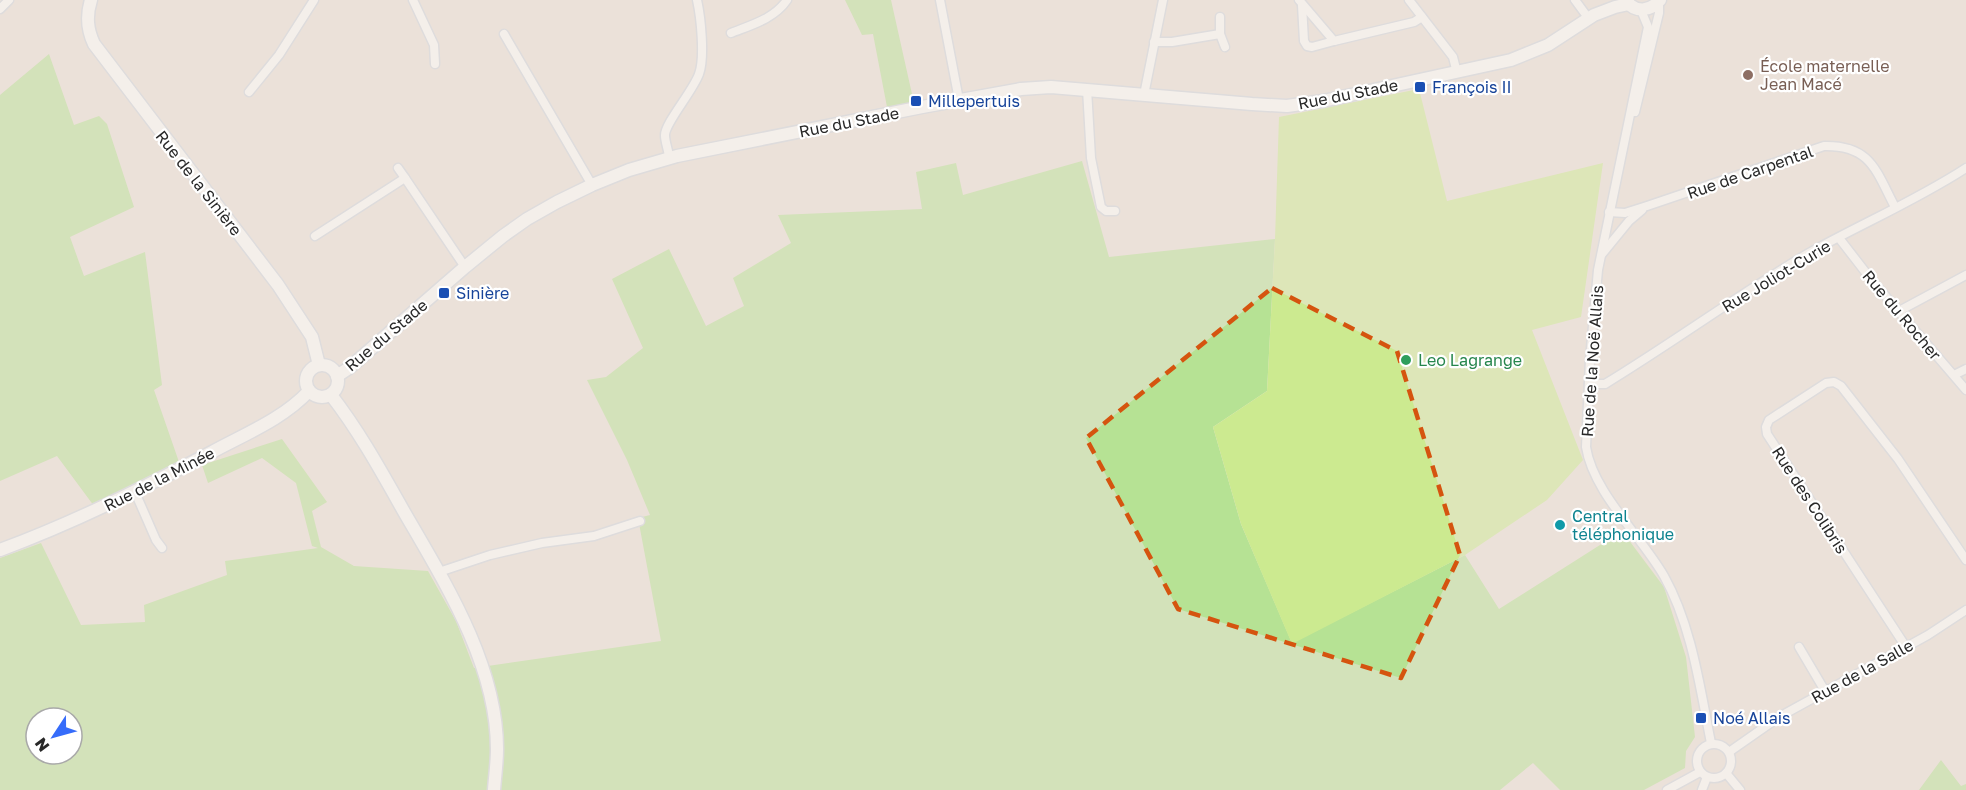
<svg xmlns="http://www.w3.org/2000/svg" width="1966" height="790" viewBox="0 0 1966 790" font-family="'Golos Text',sans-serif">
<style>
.green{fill:#b6e294;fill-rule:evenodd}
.pitch{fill:#ccea90}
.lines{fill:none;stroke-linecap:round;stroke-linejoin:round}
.street-casing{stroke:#ced4e1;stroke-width:11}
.secondary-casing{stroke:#ced4e1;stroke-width:15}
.street{stroke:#fff;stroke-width:8}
.secondary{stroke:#fff;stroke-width:12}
.marked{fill:none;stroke:#d5540f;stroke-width:4.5;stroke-dasharray:12 8;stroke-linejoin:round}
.education-dot{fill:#8d6e63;stroke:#fff;stroke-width:2}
.transit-dot{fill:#1a4fb4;stroke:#fff;stroke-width:2}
.leisure-dot{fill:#2e9e5b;stroke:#fff;stroke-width:2}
.culture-dot{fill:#0f9aa8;stroke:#fff;stroke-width:2}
.labels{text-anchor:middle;stroke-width:4.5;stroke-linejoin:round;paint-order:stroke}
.education-label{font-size:16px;fill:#785e54;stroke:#fff;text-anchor:start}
.transit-label{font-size:16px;fill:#164399;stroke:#fff;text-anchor:start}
.street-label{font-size:16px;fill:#282828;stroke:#fff}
.leisure-label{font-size:16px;fill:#27864d;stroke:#fff;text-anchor:start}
.culture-label{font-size:16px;fill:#0d838f;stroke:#fff;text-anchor:start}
</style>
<rect width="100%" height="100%" fill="#ebe1d9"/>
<!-- green -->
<g class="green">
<path d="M845,0H891L914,103L887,107L873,34L862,35Z"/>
<path d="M49,54L74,125L99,116L107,124L134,207L70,237L84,276L145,252L162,385L154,390L179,462L94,506L57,456L0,481V95Z"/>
<path d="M1082,161L1109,257L1275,239L1267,391L1213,427L1241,524L1292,643L1465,555L1499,609L1622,531L1664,587L1686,657L1695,737L1686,751L1685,768L1644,790H1560L1533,763L1500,790H0V558L41,543L81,625L145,622L144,605L227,575L225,561L318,548L312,546L296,483L262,458L208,483L202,465L282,439L327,502L312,511L321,547L354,566L428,571L456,621L474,668L661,641L638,518L650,515L627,460L587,380L606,377L643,348L612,279L669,249L706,326L744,306L733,278L791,243L778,215L922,209L916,172L956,163L963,195ZM36,718H72V754H36Z"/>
<path d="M1941,760L1961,786L1966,784V790H1919Z"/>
</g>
<!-- pitch -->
<path class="pitch" d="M1419,89L1447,201L1603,163L1581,317L1532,330L1583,460L1547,500L1465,555L1292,644L1241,524L1213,427L1267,391L1275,239L1279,117Z"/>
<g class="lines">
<!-- street casing -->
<g class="street-casing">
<g id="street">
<path d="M413,0L434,45L435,64"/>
<path d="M940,0L959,100"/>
<path d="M1299,0L1334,41L1414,22L1422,17"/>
<path d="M1409,0L1453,57L1457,73"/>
<path d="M1575,0L1589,19"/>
<path d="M1302,5L1304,41L1307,46L1312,47L1334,41"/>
<path d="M0,9L9,0"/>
<path d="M1641,10L1648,27L1598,270L1590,359L1586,447C1593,492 1641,536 1664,576C1692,626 1700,688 1711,743"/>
<path d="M1220,17V34L1225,47"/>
<path d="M731,33C751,25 774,19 787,0"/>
<path d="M504,34L592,185"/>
<path d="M1154,42H1172L1220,34"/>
<path d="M1087,89L1091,158L1101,207L1106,211H1115"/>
<path d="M249,92L279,55L314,0"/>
<path d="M1144,95L1163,0"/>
<path d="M1635,112L1659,13V1"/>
<path d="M669,158C669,151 665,143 665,135C665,123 693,91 699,74C705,58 701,18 697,0"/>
<path d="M398,168L405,178"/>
<path d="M1609,212L1625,213L1647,206L1824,146C1871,145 1876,171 1895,207"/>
<path d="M315,236L405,178L465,267"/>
<path d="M1839,238L1870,278L1966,390"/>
<path d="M1602,254L1629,221L1642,210"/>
<path d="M1899,311L1966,275"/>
<path d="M1954,375L1966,369"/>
<path d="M1589,384H1605C1674,342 1739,294 1809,253C1861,224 1917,200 1966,168"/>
<path d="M135,492L156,540L162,548"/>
<path d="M439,572L490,555L542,543L594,536L640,521"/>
<path d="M1799,647L1825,691"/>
<path d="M1906,647L1767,434L1766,427L1769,420L1826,383L1834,382L1841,386L1898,459L1966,560"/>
<circle cx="1714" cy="761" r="17"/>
<path d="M1729,752L1779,717L1928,635L1966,610"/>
<path d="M1726,773L1740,790"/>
<path d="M1667,790L1700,772"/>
<path d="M1702,790L1707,777"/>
</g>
</g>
<!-- secondary casing -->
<g class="secondary-casing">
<g id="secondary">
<path d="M91,0C86,16 87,29 94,44L278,285L312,337L319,365"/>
<path d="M1625,0C1635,13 1650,12 1660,0"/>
<circle cx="322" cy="381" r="16"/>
<path d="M337,376L349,368L465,267L503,236L527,219L557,202L592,185L629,170L677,156L922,107L1021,89L1051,87L1252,104L1287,106L1323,101L1511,60L1548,45L1594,15L1615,7L1629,4"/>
<path d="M331,395C359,431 381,471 403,510C444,581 497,664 497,749C497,763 495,776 494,790"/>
<path d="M0,550C73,523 143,488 212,452C245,434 283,419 309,391"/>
</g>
</g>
<!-- street -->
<use href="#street" class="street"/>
<!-- secondary -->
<use href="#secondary" class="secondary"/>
</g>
<!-- marked area -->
<path d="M0 0H1966V790H0ZM1272,288L1397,351L1460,555L1401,678L1178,609L1086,438Z" fill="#ebe1d9" fill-opacity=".55" fill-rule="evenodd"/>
<path class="marked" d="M1272,288L1397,351L1460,555L1401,678L1178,609L1086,438Z"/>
<!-- markers -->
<circle class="education-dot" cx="1748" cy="75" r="6"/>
<g class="transit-dot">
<rect x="1414" y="81" width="12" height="12" rx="3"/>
<rect x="910" y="95" width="12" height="12" rx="3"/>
<rect x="438" y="287" width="12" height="12" rx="3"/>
<rect x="1695" y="712" width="12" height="12" rx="3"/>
</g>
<circle class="leisure-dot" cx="1406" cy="360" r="6"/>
<circle class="culture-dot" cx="1560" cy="525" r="6"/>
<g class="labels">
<!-- education labels -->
<g class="education-label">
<text x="1760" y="72">École maternelle<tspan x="1760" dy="18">Jean Macé</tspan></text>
</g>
<!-- transit labels -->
<g class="transit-label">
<text x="1432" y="93">François II</text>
<text x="928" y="107">Millepertuis</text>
<text x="456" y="299">Sinière</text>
<text x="1713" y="724">Noé Allais</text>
</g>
<!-- street labels -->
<g class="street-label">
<text transform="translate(1348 94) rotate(-11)" y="6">Rue du Stade</text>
<text transform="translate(849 122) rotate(-11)" y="6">Rue du Stade</text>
<text transform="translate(1750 172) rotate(-19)" y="6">Rue de Carpental</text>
<text transform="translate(199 183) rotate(52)" y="6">Rue de la Sinière</text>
<text transform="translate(1776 276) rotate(-31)" y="6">Rue Joliot-Curie</text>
<text transform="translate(1902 315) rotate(50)" y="6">Rue du Rocher</text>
<text transform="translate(386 335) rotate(-40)" y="6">Rue du Stade</text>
<text transform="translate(1592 361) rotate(-86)" y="6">Rue de la Noë Allais</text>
<text transform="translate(159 479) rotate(-27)" y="6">Rue de la Minée</text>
<text transform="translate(1810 500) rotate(57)" y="6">Rue des Colibris</text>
<text transform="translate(1862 671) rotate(-29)" y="6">Rue de la Salle</text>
</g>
<!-- leisure labels -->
<g class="leisure-label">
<text x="1418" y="366">Leo Lagrange</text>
</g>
<!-- culture labels -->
<g class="culture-label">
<text x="1572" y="522">Central<tspan x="1572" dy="18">téléphonique</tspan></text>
</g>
</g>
<!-- north arrow -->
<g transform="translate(54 736) rotate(234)"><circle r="28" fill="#ffffff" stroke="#a9a9a9" stroke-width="1.5"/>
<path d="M0-4.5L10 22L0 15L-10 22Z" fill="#366cfa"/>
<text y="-9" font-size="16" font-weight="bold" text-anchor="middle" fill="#282828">N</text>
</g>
</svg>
